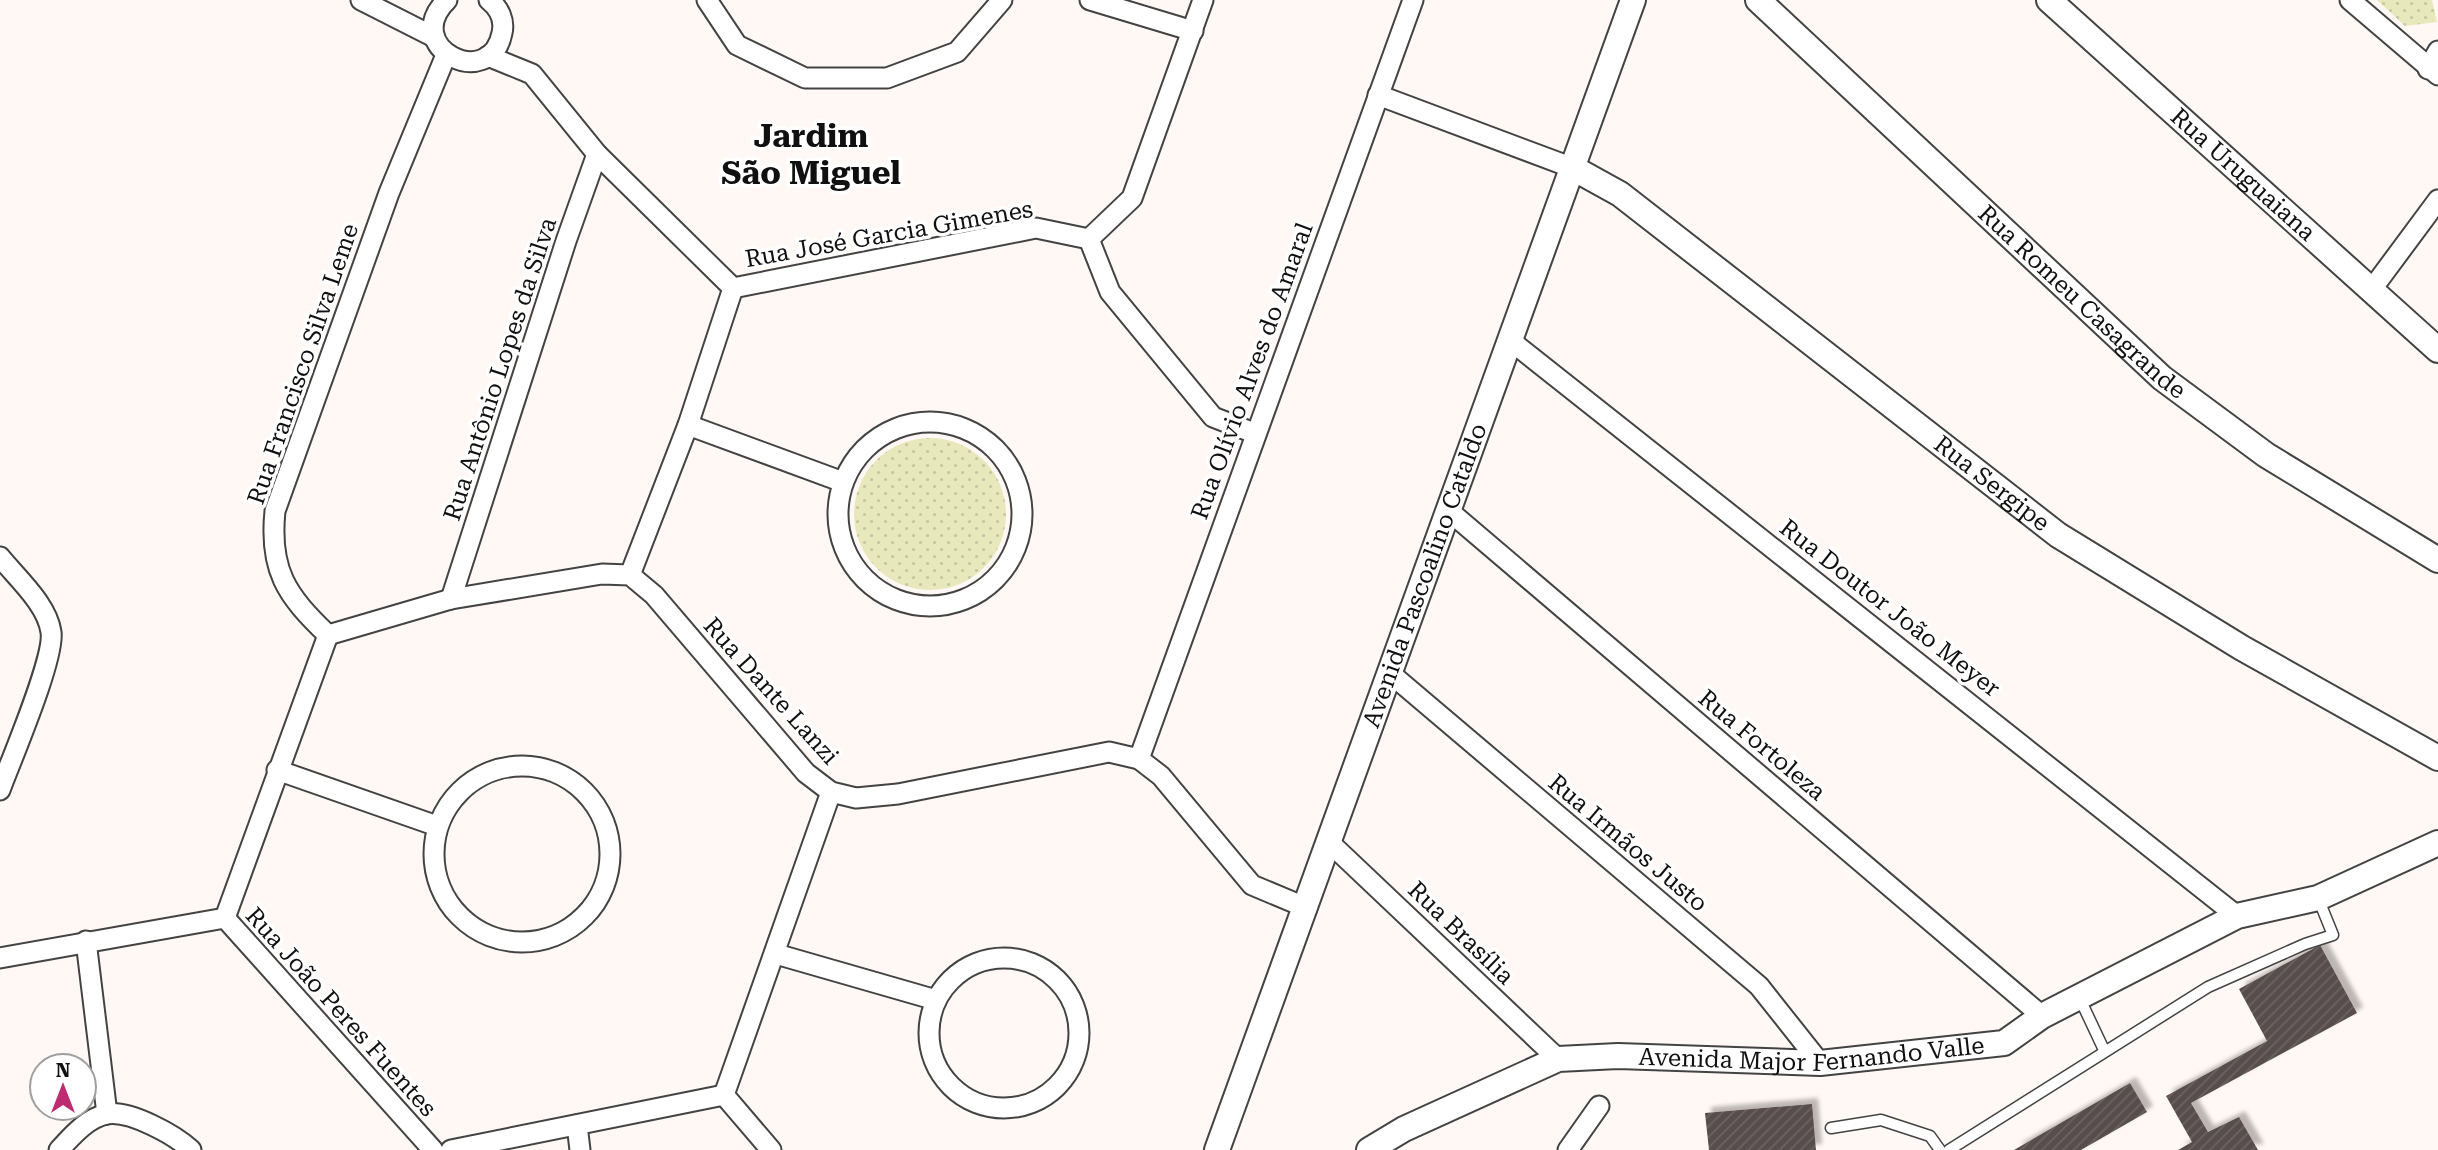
<svg xmlns="http://www.w3.org/2000/svg" width="2438" height="1150" viewBox="0 0 2438 1150" font-family="'Roboto Serif',serif">
<style>
.grass{fill:url(#grass-dots)}
.building{fill:url(#building-hatch);filter:url(#shadow)}
.lines{fill:none;stroke-linecap:round;stroke-linejoin:round}
.service-casing{stroke:#434343;stroke-width:13}
.minor-casing{stroke:#434343;stroke-width:23}
.tertiary-casing{stroke:#434343;stroke-width:28}
.service{stroke:#fff;stroke-width:10}
.minor{stroke:#fff;stroke-width:19}
.tertiary{stroke:#fff;stroke-width:24}
.labels{text-anchor:middle;stroke-width:7;stroke-linejoin:round;paint-order:stroke}
.street-label{font-size:24px;fill:#101010;stroke:#fff}
.district-label{font-size:32px;font-weight:bold;fill:#101010;stroke:#fff}
</style>
<defs>
<pattern id="grass-dots" width="8" height="8" patternUnits="userSpaceOnUse" patternTransform="scale(1.75)"><rect width="8" height="8" fill="#e7e9bd"/><path d="M2 2h.1M6 6h.1" fill="none" stroke="#c5c7a1" stroke-width="1.8" stroke-linecap="round"/></pattern>
<pattern id="building-hatch" width="6" height="6" patternUnits="userSpaceOnUse" patternTransform="scale(1.75)"><rect width="6" height="6" fill="#594d4d"/><path d="M-1 1l2-2M0 6l6-6M5 7l2-2" fill="none" stroke="#6c6262"/></pattern>
<filter id="shadow"><feDropShadow dx="6" dy="-6" stdDeviation="2" flood-color="#0004"/></filter>
</defs>
<rect width="100%" height="100%" fill="#fff8f4"/>
<!-- grass -->
<g class="grass">
<path d="M2377,0H2432L2437,22L2405,26Z"/>
<circle cx="930" cy="514" r="76"/>
</g>
<!-- building -->
<g class="building">
<path d="M2320,945L2357,1013L2191,1103L2208,1132L2239,1117L2258,1150H2178L2192,1142L2166,1096L2267,1041L2239,989Z"/>
<path d="M2130,1083L2147,1112L2081,1150H2014Z"/>
<path d="M1812,1104L1816,1150H1709L1705,1113Z"/>
</g>
<g class="lines">
<!-- service casing -->
<g class="service-casing">
<g id="service">
<path d="M2080,999L2104,1050"/>
<path d="M1831,1128L1881,1120L1930,1136L1940,1150"/>
<path d="M1949,1150L2208,987L2305,944L2333,935L2318,898"/>
</g>
</g>
<!-- minor casing -->
<g class="minor-casing">
<g id="minor">
<path d="M361,0L434,37"/>
<path d="M447,0C399,47 490,93 502,33C505,20 499,8 489,0"/>
<path d="M707,0L737,45L805,78H887L957,52L1002,0"/>
<path d="M1090,0L1193,31"/>
<path d="M2350,0L2438,75"/>
<path d="M488,56L532,74L597,154L733,288"/>
<path d="M2428,69L2438,51"/>
<path d="M1378,95L1573,168"/>
<path d="M1089,239L1132,198L1203,0"/>
<path d="M1089,239L1110,292L1213,417L1254,433"/>
<path d="M733,288L1036,228L1089,239"/>
<path d="M2372,289L2438,200"/>
<path d="M1511,341L2237,916"/>
<circle cx="930" cy="514" r="92"/>
<path d="M688,425L843,482"/>
<path d="M1449,511L2042,1016"/>
<path d="M0,557C17,578 47,604 51,632C55,658 11,760 0,790"/>
<path d="M630,575L688,425L733,288"/>
<path d="M451,599L566,241L597,154"/>
<path d="M328,635L451,599L602,574L630,575L654,595L806,773L831,792L856,798L898,794L1109,752L1139,759L1161,776L1252,885L1307,908"/>
<path d="M1391,674L1759,986L1820,1063"/>
<path d="M1139,759L1413,0"/>
<circle cx="522" cy="854" r="88"/>
<path d="M277,770L437,826"/>
<path d="M1330,843L1558,1059"/>
<path d="M225,918L328,635C286,595 269,570 275,511L389,193L446,55"/>
<path d="M86,941L107,1114"/>
<path d="M776,954L936,1000"/>
<circle cx="1004" cy="1033" r="75"/>
<path d="M0,958L225,918L433,1150"/>
<path d="M724,1095L831,792"/>
<path d="M577,1125L580,1150"/>
<path d="M59,1150C72,1136 87,1118 107,1114C130,1110 175,1135 191,1150"/>
<path d="M451,1150L724,1095L771,1150"/>
<path d="M1568,1150L1599,1106"/>
</g>
</g>
<!-- tertiary casing -->
<g class="tertiary-casing">
<g id="tertiary">
<path id="s1" d="M1758,0L2162,378L2266,455L2438,560"/>
<path id="s2" d="M2049,0L2438,350"/>
<path id="s3" d="M1573,168L1620,194L2058,535L2242,648L2438,758"/>
<path id="s4" d="M1217,1150L1633,0"/>
<path id="s5" d="M1369,1150L1404,1129L1558,1059L1618,1056L1820,1063L2004,1043L2042,1016L2237,916L2318,898L2438,843"/>
</g>
</g>
<!-- service -->
<use href="#service" class="service"/>
<!-- minor -->
<use href="#minor" class="minor"/>
<!-- tertiary -->
<use href="#tertiary" class="tertiary"/>
</g>
<g class="labels">
<!-- street labels -->
<g class="street-label">
<text dy="8" stroke="none"><textPath href="#s2" startOffset="261">Rua Uruguaiana</textPath></text>
<text transform="translate(889 234) rotate(-10)" y="8">Rua José Garcia Gimenes</text>
<text dy="8" stroke="none"><textPath href="#s1" startOffset="443">Rua Romeu Casagrande</textPath></text>
<text transform="translate(303 364) rotate(-71)" y="8">Rua Francisco Silva Leme</text>
<text transform="translate(500 369) rotate(-72)" y="8">Rua Antônio Lopes da Silva</text>
<text transform="translate(1252 371) rotate(-70)" y="8">Rua Olívio Alves do Amaral</text>
<text dy="8" stroke="none"><textPath href="#s3" startOffset="525">Rua Sergipe</textPath></text>
<text dy="8" stroke="none"><textPath href="#s4" startOffset="611">Avenida Pascoalino Cataldo</textPath></text>
<text transform="translate(1890 608) rotate(38)" y="8">Rua Doutor João Meyer</text>
<text transform="translate(771 691) rotate(48)" y="8">Rua Dante Lanzi</text>
<text transform="translate(1762 745) rotate(40)" y="8">Rua Fortoleza</text>
<text transform="translate(1628 843) rotate(40)" y="8">Rua Irmãos Justo</text>
<text transform="translate(1461 933) rotate(44)" y="8">Rua Brasília</text>
<text transform="translate(341 1012) rotate(48)" y="8">Rua João Peres Fuentes</text>
<text dy="8" stroke="none"><textPath href="#s5" startOffset="464">Avenida Major Fernando Valle</textPath></text>
</g>
<!-- district labels -->
<g class="district-label">
<text x="811" y="147">Jardim<tspan x="811" dy="37">São Miguel</tspan></text>
</g>
</g>
<!-- north arrow -->
<g transform="translate(63 1087)"><circle r="33" fill="#ffffff" stroke="#9f9f9f" stroke-width="2"/>
<path d="M0-5L12 26L0 18L-12 26Z" fill="#bd2b71"/>
<text y="-10" font-size="19" font-weight="bold" text-anchor="middle" fill="#101010">N</text>
</g>
</svg>
